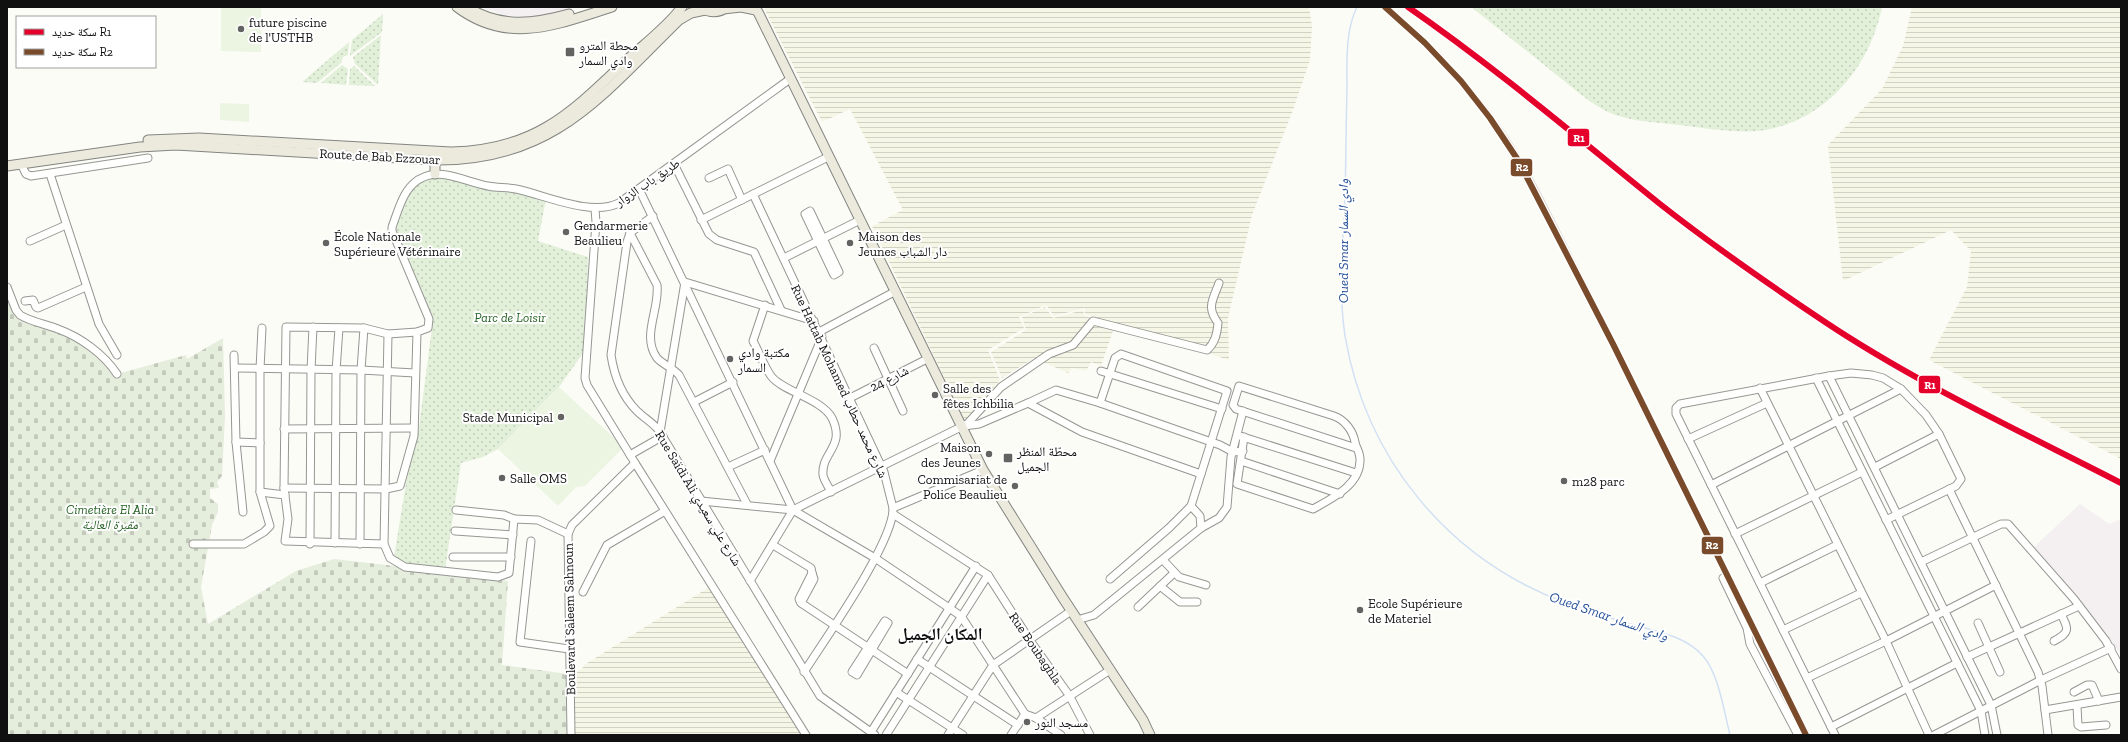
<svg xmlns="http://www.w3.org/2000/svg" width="2128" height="742" viewBox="0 0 2128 742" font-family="'Zilla Slab','Noto Naskh Arabic',serif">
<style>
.industrial{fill:#f4f0f2}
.farmland{fill:url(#farmland-rules)}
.grass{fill:url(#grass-dots)}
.cemetery{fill:url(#cemetery-stones)}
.pitch{fill:#ecf4e2}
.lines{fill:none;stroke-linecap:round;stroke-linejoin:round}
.stream{stroke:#d1e1f3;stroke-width:1.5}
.minor-casing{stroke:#969694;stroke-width:9}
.major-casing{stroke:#848481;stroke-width:11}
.minor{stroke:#fffffe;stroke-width:7}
.major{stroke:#ebeadd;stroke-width:9}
.rail{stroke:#d7cac7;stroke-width:1.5}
.rail-1-casing{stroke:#fff;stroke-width:9}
.rail-2-casing{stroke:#fff;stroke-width:9}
.rail-1{stroke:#e4002b;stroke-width:6}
.rail-2{stroke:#7a4b2a;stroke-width:6}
.poi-dot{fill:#636361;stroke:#fff;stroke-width:1.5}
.labels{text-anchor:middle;stroke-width:4;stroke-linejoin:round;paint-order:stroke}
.poi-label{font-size:13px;fill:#101010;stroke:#fff;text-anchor:start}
.street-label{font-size:13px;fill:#101010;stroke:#fff}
.park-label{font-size:13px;font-style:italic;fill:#286326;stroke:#fff}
.water-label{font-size:14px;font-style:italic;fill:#245097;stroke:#fff}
.district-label{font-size:17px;font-weight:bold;fill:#101010;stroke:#fff}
.line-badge{stroke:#fff;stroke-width:1.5}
.badge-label{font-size:11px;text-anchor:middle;font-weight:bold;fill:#fff}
</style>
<defs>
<pattern id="farmland-rules" width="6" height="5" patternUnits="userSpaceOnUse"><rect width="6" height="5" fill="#f5f6e5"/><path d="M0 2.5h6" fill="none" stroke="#d1d2c3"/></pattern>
<pattern id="grass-dots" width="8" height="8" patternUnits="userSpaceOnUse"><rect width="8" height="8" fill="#e2f0d9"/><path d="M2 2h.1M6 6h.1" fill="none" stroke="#c1cdb9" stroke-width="1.8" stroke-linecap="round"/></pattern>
<pattern id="cemetery-stones" width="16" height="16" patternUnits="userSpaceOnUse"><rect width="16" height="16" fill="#e5eddc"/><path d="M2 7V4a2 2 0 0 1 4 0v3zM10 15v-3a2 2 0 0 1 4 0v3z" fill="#c3cabc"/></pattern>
</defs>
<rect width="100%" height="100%" fill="#fcfcf7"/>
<!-- industrial -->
<g class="industrial">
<path d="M480,7H578L543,16L524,17L504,15Z"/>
<path d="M2080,504L2109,524L2121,519V655L2112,642L2033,548Z"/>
</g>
<!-- farmland -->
<g class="farmland">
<path d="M1309,7L1312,26L1310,60L1293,110L1252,215L1228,318L1229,360L1085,314V308L1054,316L1046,305L1019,317L1024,328L988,350L1000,380L965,421L872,226L903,210L850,109L822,122L764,8Z"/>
<path d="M1912,7H2121V459L1929,360L1967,287L1971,251L1951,230L1843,281L1828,145L1882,89L1903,46Z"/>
<path d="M1045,307L1053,318L1083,310L1085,316L1115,325L1101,366L1091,362L1086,371L1072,368L1068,373L1034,358L1002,378L991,352L1026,330L1022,317Z"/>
<path d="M711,586L809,735H573V673L582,669L584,665Z"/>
</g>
<!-- grass -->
<g class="grass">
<path d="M1471,7H1882C1870,69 1822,124 1758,131C1732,133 1705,128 1679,125C1656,122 1630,122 1608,112C1588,102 1572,87 1554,73C1527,51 1499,29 1471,7Z"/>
<path d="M383,14L382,32L350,56L352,40Z"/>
<path d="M381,35L378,84V85L355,64L353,57Z"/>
<path d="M349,42L348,55L343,57L341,63L317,83L302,82Z"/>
<path d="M342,65L348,69L346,85L321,83Z"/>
<path d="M354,66L375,86L349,85L350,69Z"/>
<path d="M434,176L496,191L502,187L546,199L538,241L588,257L586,349L559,387L498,449L483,457L461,463L445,570L404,564L394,557L406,483L419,427L433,320L395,231L408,192L415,183Z"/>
</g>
<!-- cemetery -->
<path class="cemetery" d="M7,299L15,312L64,332L98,355L117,374L186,355L187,359L223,338L225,416L222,476L217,482L219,488L210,489V498L218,504V512L212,525L201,587L208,624L296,571L334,559L447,572L508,581L502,665L568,674V735H7Z"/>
<!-- pitch -->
<g class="pitch">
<path d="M221,7H261V52L221,51Z"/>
<path d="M220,103L249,104V122L220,120Z"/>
<path d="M559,387L624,447L585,486L576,487L558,506L498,449Z"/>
</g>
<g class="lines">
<!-- stream -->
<path class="stream" d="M1357,7C1345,31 1347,63 1347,89C1346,125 1346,161 1345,196C1343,243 1338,289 1345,336C1366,459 1448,559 1566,603C1586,610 1607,617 1627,623C1653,631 1685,635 1703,656C1719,674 1724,712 1730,735"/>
<!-- minor casing -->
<g class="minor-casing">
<g id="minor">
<path d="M21,164L26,174L31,176L148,158"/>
<path d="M674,164L709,234L717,240L754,252L781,310"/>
<path d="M50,174L99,324L117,355"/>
<path d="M709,178L728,169L742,200"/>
<path d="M639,189L793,510L875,558L961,616L1025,714L1036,718L1061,735"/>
<path d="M753,194L884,472L893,508C894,542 825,639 804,672"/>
<path d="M810,211L839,272L834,275L805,214Z"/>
<path d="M653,216L630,233L627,242L611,355C614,375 622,396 637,411C645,419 654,423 660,432L820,696L875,735"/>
<path d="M701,220L828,157"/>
<path d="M630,233L657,285C660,309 641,336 657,358C662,364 673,368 679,375L747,504"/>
<path d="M30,241L66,225"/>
<path d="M784,258L860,220"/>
<path d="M7,287L16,310L20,315C31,322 46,324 58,329C80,337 104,354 117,374"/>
<path d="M25,301L33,300L36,307L38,308L86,287"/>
<path d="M765,305L753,341C759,352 764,366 771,376C782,391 822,399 832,418C846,447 821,452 823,475C824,481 829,487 831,492"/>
<path d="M819,332L894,292"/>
<path d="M388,334L384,544L390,558L405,567L498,577L509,573L514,519L538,520L568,534"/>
<path d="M874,348L903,411"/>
<path d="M234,355L236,442L243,512"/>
<path d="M235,368L361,370L415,373"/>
<path d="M1101,371L1222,409"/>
<path d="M1829,376L1991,705L1997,735"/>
<path d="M1816,378L1981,711L1985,735"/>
<path d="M1760,388L1886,641L1929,735"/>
<path d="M850,398L927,359"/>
<path d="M694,402L733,382"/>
<path d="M1028,403L1056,390L1100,403L1220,445L1233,452L1243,451"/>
<path d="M1100,403L1115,358L1121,354L1227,391L1191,506L1169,528L1110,579"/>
<path d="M964,426L979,424L1028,403L1082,432L1201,474"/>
<path d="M284,429L414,428"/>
<path d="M660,432L685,282L814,321"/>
<path d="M1240,436L1356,473"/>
<path d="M1244,437L1237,484L1313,509C1331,499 1361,485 1360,459C1360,452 1356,448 1355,442C1353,431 1345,420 1334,416L1239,386L1233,405L1236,409L1356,448"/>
<path d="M1688,439L1767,403"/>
<path d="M236,442L260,443"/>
<path d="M630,455L663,436"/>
<path d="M770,461L822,337"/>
<path d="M1241,461L1340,494"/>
<path d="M635,463L806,735"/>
<path d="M728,467L765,450"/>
<path d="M1875,467L1939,434"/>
<path d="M1711,485L1901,389"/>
<path d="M284,488L386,489L400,486L414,436L417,332"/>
<path d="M1949,489L2038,672L2042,686L2048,735"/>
<path d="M260,492L285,495"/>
<path d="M701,501L793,510"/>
<path d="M893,508L983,470"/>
<path d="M456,510L504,515L514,519"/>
<path d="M793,510L967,424L1001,387L1049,354L1073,345L1093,321L1207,350C1215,343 1217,334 1218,323C1206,307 1213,300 1219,283"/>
<path d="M893,514L988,575L1029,639L1069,695L1090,735"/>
<path d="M1201,528L1219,518L1227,507L1231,457L1243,411"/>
<path d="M455,531L513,535"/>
<path d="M1735,534L1862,472"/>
<path d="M531,541L520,642L569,649"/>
<path d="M335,543L336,371L339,328"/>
<path d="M193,544H244L264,532L270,526L260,492V369L262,328"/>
<path d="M310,544L311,370L313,327"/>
<path d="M360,544L361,370L364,328"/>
<path d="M384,544L285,541L288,519L284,488L286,327L364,328L388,334L417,332L428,328L429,319L392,231V227C397,214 402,194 413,184C435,163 464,182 488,186C497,188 507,187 516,189C545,195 591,217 619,203L790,79"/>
<path d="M773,545L811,568L812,573L799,599L801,603L908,674"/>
<path d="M453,557H511"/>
<path d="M1163,560L1179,577L1206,585"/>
<path d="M1921,562L2001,524H2008L2074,599L2106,641L2121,669"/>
<path d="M1723,578L1747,628L1750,644L1798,735"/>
<path d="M750,581L793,510"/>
<path d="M1760,583L1837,545"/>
<path d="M1160,586L1180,602H1197"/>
<path d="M583,592L607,545L665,511"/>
<path d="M801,603L814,579L812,573"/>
<path d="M1138,607L1174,573"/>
<path d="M1077,620L1094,615L1201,528L1200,516L1191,506"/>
<path d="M885,621L888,623L857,675L852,672Z"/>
<path d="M1978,623L2000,672"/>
<path d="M1783,630L1861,593"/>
<path d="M2054,641C2070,632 2069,630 2061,614"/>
<path d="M1967,657L2079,606"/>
<path d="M917,659L1018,725"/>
<path d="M1807,678L1886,641L1996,585"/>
<path d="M896,692L963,735"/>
<path d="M2074,692L2087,685H2092L2099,701"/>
<path d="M2077,706L2078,725L2081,727L2106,725"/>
<path d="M2045,710L2121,697"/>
<path d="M1036,718L1110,670"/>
<path d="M1831,727L1957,663"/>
<path d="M871,732L976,566"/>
<path d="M571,735L568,534L572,525L635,463L587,385L585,378L596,222L595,209"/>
<path d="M886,735L988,575"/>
<path d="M948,735L993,665L1071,611"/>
<path d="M1011,735L1025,714"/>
<path d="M1835,735L1676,414V408L1680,404L1829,376L1851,373L1872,375L1883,378L1901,389L1926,415L1939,434L1961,479L1956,486L1886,520"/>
<path d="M1934,735L2041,680L2111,648"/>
</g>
</g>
<!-- major casing -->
<g class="major-casing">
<g id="major">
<path d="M457,7C509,46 557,24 612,7"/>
<path d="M467,7C500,28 533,24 569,14"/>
<path d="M753,7L758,12L983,470L1063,598L1143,720L1150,735"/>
<path d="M701,8C710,13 719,13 727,7"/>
<path d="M723,9L741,7L756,10"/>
<path d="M148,140L199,138L451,152C536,150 571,113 629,58C647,42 668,26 682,7"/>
<path d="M435,155V174"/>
<path d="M7,166L140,147L176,145L433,160C553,162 601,96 679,20L691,13L705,10"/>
</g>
</g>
<!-- minor -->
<use href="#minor" class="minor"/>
<!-- major -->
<use href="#major" class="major"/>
<!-- rail -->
<g class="rail">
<path d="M1389,7C1435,46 1476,89 1509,139C1529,169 1544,201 1560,232L1810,735"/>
<path d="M1408,7C1496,68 1577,137 1660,204C1712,245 1767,283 1822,320C1916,383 2020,431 2121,483"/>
</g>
<!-- rail-1 casing -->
<g class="rail-1-casing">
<path id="rail-1" d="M1408,7C1496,68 1577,137 1660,204C1712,245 1767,283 1822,320C1916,383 2020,431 2121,483"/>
</g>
<!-- rail-2 casing -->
<g class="rail-2-casing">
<path id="rail-2" d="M1385,7L1425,43L1461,81L1490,118L1518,160L1613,344L1806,735"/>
</g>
<!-- rail-1 -->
<use href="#rail-1" class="rail-1"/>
<!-- rail-2 -->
<use href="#rail-2" class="rail-2"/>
</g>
<!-- markers -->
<g class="poi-dot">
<circle cx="241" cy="29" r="4"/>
<rect x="565" y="47" width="10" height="10" rx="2"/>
<circle cx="566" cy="232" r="4"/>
<circle cx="326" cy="243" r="4"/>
<circle cx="850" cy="243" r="4"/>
<circle cx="730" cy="359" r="4"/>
<circle cx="935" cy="395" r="4"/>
<circle cx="561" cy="417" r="4"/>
<circle cx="989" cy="454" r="4"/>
<rect x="1003" y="453" width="10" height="10" rx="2"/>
<circle cx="502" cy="478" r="4"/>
<circle cx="1564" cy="481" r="4"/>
<circle cx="1015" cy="486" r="4"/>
<circle cx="1360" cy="610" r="4"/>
<circle cx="1027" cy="722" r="4"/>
</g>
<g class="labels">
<!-- poi labels -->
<g class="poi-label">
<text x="249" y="27">future piscine<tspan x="249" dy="15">de l'USTHB</tspan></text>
<text x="579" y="50">محطة المترو<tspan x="579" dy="15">وادي السمار</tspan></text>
<text x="574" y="230">Gendarmerie<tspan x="574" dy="15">Beaulieu</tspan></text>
<text x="334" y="241">École Nationale<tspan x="334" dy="15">Supérieure Vétérinaire</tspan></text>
<text x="858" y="241">Maison des<tspan x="858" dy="15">Jeunes دار الشباب</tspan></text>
<text x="738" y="357">مكتبة وادي<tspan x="738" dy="15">السمار</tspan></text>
<text x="943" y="393">Salle des<tspan x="943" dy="15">fêtes Ichbilia</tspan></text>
<text x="553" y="422" text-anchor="end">Stade Municipal</text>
<text x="981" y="452" text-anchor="end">Maison<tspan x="981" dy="15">des Jeunes</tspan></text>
<text x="1017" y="456">محطّة المنظر<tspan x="1017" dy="15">الجميل</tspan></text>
<text x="510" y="483">Salle OMS</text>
<text x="1007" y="484" text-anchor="end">Commisariat de<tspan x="1007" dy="15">Police Beaulieu</tspan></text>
<text x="1572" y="486">m28 parc</text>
<text x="1368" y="608">Ecole Supérieure<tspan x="1368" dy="15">de Materiel</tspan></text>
<text x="1035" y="727">مسجد النور</text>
</g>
<!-- street labels -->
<g class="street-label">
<text transform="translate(380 156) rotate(3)" y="5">Route de Bab Ezzouar</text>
<text transform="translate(647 182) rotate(-34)" y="5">طريق باب الزوار</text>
<text transform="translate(889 378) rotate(-27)" y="5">شارع 24</text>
<text transform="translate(840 381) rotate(65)" y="5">Rue Hattab Mohamed شارع محمد حطاب</text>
<text transform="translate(699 498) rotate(59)" y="5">Rue Saïdi Ali شارع علي سعيدي</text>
<text transform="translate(569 619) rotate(-91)" y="5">Boulevard Saleem Sahnoun</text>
<text transform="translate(1036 648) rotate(56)" y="5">Rue Boubaghla</text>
</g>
<!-- park labels -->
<g class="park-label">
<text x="510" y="322">Parc de Loisir</text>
<text x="110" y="514">Cimetière El Alia<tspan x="110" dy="15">مقبرة العالية</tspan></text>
</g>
<!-- water labels -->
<g class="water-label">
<text transform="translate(1343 241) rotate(-90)" y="5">Oued Smar وادي السمار</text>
<text transform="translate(1609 616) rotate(19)" y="5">Oued Smar وادي السمار</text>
</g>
<!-- district labels -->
<g class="district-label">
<text x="940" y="640">المكان الجميل</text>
</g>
</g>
<g class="line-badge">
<rect x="1567" y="128" width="23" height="19" rx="4" fill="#e4002b"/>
<rect x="1510" y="158" width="23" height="19" rx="4" fill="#7a4b2a"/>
<rect x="1918" y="375" width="23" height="19" rx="4" fill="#e4002b"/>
<rect x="1701" y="536" width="23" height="19" rx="4" fill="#7a4b2a"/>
</g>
<g class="badge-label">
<text x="1579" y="142">R1</text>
<text x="1522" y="171">R2</text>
<text x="1930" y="389">R1</text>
<text x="1712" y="549">R2</text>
</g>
<!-- border -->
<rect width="2128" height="742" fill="none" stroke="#101010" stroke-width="16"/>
<!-- legend -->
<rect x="16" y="16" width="140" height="52" fill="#ffffff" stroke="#9f9f9f"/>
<rect x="24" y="29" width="20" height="6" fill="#e4002b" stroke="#9f9f9f"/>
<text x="52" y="36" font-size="12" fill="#101010">سكة حديد R1</text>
<rect x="24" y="49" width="20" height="6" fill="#7a4b2a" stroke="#9f9f9f"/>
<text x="52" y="56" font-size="12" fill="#101010">سكة حديد R2</text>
</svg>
